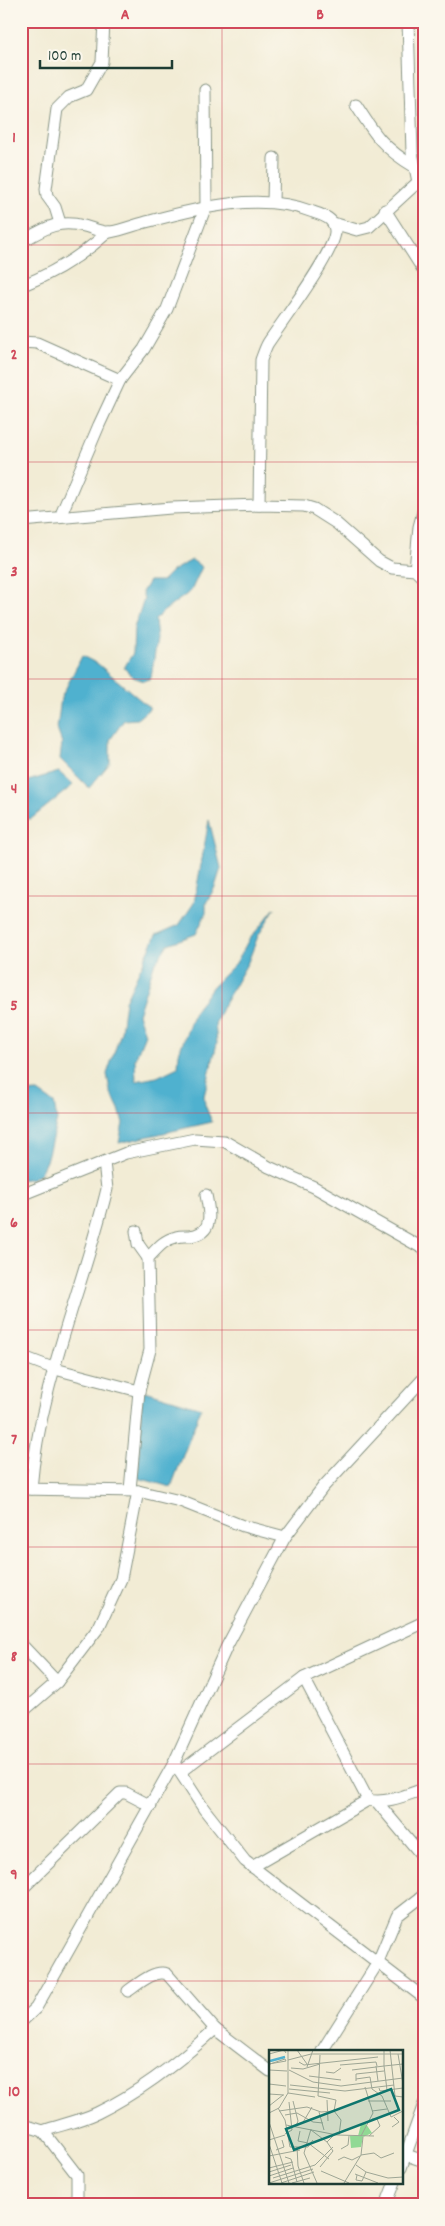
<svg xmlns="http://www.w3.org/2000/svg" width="445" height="2226" viewBox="0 0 445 2226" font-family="Dekko,sans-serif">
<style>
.water{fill:#50b1cf;stroke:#387782}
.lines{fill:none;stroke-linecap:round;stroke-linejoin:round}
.street-casing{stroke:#889484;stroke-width:13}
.street{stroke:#fff;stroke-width:11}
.grid{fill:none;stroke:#d1495b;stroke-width:1;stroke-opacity:0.55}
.inset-river{fill:none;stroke:#50b1cf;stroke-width:2.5}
.inset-road{fill:none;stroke:#9ea695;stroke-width:1}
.view{fill:#0f766e;fill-opacity:0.15;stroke:#0f766e;stroke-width:2.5}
.inset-edge{fill:none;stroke:#1f3d34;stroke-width:2.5}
.neatline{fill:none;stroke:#d1495b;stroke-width:2}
.grid-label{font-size:16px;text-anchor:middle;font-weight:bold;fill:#d1495b}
</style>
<rect width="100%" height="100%" fill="#fbf7ec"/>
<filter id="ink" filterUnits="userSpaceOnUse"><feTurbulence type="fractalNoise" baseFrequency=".02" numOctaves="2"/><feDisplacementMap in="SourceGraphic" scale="10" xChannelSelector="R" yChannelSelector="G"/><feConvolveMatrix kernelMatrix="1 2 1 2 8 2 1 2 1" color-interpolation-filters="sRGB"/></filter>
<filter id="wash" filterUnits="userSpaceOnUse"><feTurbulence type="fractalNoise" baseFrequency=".0096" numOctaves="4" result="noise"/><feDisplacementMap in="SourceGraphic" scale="20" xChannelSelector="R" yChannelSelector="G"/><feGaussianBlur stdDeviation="1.12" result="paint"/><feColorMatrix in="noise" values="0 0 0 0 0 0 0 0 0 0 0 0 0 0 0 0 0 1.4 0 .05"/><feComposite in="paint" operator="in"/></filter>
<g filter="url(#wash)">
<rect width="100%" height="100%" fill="#f2ecd5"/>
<!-- water -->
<g class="water">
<path d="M192,560L202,567L191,591L164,611L155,620L157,639L151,678L144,681L133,677L124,668L133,653L134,628L144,599L142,592L149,581H162L172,571Z"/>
<path d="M82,656L98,664L150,708L137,719L124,720L110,740V763L89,788L60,759L62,743L57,729L61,698Z"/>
<path d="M59,772L73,785L31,819L21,818V783Z"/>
<path d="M209,820L221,868L215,887L206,903V913L196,934L168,944L154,965L138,1014L145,1034L135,1059L136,1081L157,1077L178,1067L179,1053L194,1012L213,986L236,963L248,941L275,908L258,936L248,962L223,1006L215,1024L217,1043L204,1096L205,1105L212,1122L119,1143L123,1123L119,1109L110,1091L107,1074L121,1032L125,1001L156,935L179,925L194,903Z"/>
<path d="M38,1092L54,1103L57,1120L46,1161L40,1173L33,1178L21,1180V1093Z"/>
<path d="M142,1390L201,1408L171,1487L138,1478Z"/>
</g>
</g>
<g filter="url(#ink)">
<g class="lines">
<!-- street casing -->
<g class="street-casing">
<g id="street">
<path d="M408,21L412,153L418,182"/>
<path d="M356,105C375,135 383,148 415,167"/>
<path d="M273,202L274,158"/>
<path d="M385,210L424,271"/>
<path d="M60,223L55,207L47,196L46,189L57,109L69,97L86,90L102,62L104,21"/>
<path d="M333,223L357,230L369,227L418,182L424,179"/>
<path d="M21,242C44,229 57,219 84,226C92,228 102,233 110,232C123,230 137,224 150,221C202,207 261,192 313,212C322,215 334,218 335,230C337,250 281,323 268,343C265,348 263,355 261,360L259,505"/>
<path d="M21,286C54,273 82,256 108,232"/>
<path d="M21,342L37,343L120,380"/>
<path d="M423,426L424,428"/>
<path d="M60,517L99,425L120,380L144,349L167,309L206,206L205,90"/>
<path d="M21,521L171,508L259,505L304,506L314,509L336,523L379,561L392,568L415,570L424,579"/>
<path d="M415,570L419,527L424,508"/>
<path d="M21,1195L126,1153L195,1139L224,1141L269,1167L314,1187L424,1249"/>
<path d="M136,1231L138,1244L148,1258"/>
<path d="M21,1356L55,1369L139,1391"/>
<path d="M21,1489L138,1491L180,1501L243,1526L285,1537"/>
<path d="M31,1489C39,1386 83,1288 107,1189L104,1162"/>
<path d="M130,1490L139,1391L150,1350L148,1258C157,1249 163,1240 176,1237C182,1235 189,1237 195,1235C214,1230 209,1210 206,1195"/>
<path d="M21,1644L57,1682"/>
<path d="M304,1678L368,1800"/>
<path d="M21,1713L57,1682L99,1627L121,1579L138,1491"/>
<path d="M174,1763L204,1809L245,1861L424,1998"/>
<path d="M180,1772L304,1678L424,1622"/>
<path d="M377,1802L424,1858"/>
<path d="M252,1867L368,1800C387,1804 406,1795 424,1789"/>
<path d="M21,1890L120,1793H126L151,1806"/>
<path d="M128,1991C138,1984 155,1969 167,1974L215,2029L270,2071"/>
<path d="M21,2022L36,2008L174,1763L227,1646L285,1537L323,1487L424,1378"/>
<path d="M322,2051L377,1964L397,1916L424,1895"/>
<path d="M21,2124L43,2131L77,2175V2205"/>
<path d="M43,2131C60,2125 80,2121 97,2113C140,2092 180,2061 215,2029"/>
<path d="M406,2155L424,2161"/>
<path d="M401,2168L424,2104"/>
<path d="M386,2205L395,2182"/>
</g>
</g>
<!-- street -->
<use href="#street" class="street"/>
</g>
</g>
<!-- grid -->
<path class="grid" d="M222,21V2205M21,245H424M21,462H424M21,679H424M21,896H424M21,1113H424M21,1330H424M21,1547H424M21,1764H424M21,1981H424"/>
<!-- overview -->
<g transform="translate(269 2050)">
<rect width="134" height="134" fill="#f2ecd5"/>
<path d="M92,74H97L103,83L94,87L92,97L82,98L81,86H89Z" fill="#91d994"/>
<path class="inset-river" d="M1,11L16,7"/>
<path class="inset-road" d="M28,0L38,14M115,0V16L134,14M121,0L126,46L134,47M0,4L15,0L17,3M129,4L134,34M51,5L49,46L67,50M19,10L42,4H134M30,12L35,15L109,7M0,14L17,11M1,14L16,9L17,11M71,15L107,12L108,16M107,16L109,31M38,17L44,0M22,18L34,19L51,14M0,20L18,21M20,20L44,32L72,36L134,28M83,20L115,16L118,40M57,22L65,23L72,18M40,26L72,30M87,29L101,27L103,39L113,46L122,67L134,61M87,31V24L115,21M0,34L17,36M21,35L76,41L125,35M110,38L111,41L134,38M20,39L61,43M19,43L46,47M0,44L15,45M58,50L59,71M67,50L65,61L72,70L70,85M24,51L29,71L27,76M99,51H122M0,56L14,45M9,58L16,70L21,97H39L44,90M10,61L38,57L52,62L65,61M103,61L118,59M50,62L55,80M0,63L10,58L19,43V0M16,65L28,63L44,72L54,73M0,72L20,133M33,74L43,57M17,75L68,85L105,86M123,77L130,72L125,67M42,79L35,103L48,133M42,80L58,92L66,84M31,81L29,91L39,93L60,109M16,84L23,80L20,52M92,86L104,63L96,37M100,86L111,76L108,69H103M0,90L16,85M0,94L13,133M28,97L29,116L35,133M72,99L79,95L80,86M7,100L15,97L13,90M92,105L105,103L112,108L125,103M0,106L31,100M16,107L22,109L28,132M69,110L75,107L83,110L91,106M87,115L97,122L93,131L87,130L88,125M51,117L64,101L58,92M0,118L24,112M52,121L80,133M0,122L22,115M97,122L119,128L134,127M86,124L109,133M0,126L24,118M4,128L46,115L64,97M0,133L44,119M12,133L45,122M23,133L41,128M75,133L92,105L94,87"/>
<path class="view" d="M122,39L130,60L25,100L17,79Z"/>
<rect width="134" height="134" class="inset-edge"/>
</g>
<!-- margin -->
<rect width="445" height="2226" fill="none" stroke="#fbf7ec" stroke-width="55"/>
<!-- scale -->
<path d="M40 60v8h132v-8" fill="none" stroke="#1f3d34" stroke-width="2.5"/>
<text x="48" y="60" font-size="15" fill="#1f3d34" stroke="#fbf7ec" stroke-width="4" paint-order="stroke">100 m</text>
<rect x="28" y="28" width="390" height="2170" class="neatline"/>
<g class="grid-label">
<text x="125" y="19">A</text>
<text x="320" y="19">B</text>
<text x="14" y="142">1</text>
<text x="14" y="359">2</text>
<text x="14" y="576">3</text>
<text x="14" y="793">4</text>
<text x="14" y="1010">5</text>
<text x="14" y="1227">6</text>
<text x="14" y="1444">7</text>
<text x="14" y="1661">8</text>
<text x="14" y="1879">9</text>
<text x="14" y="2096">10</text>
</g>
</svg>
